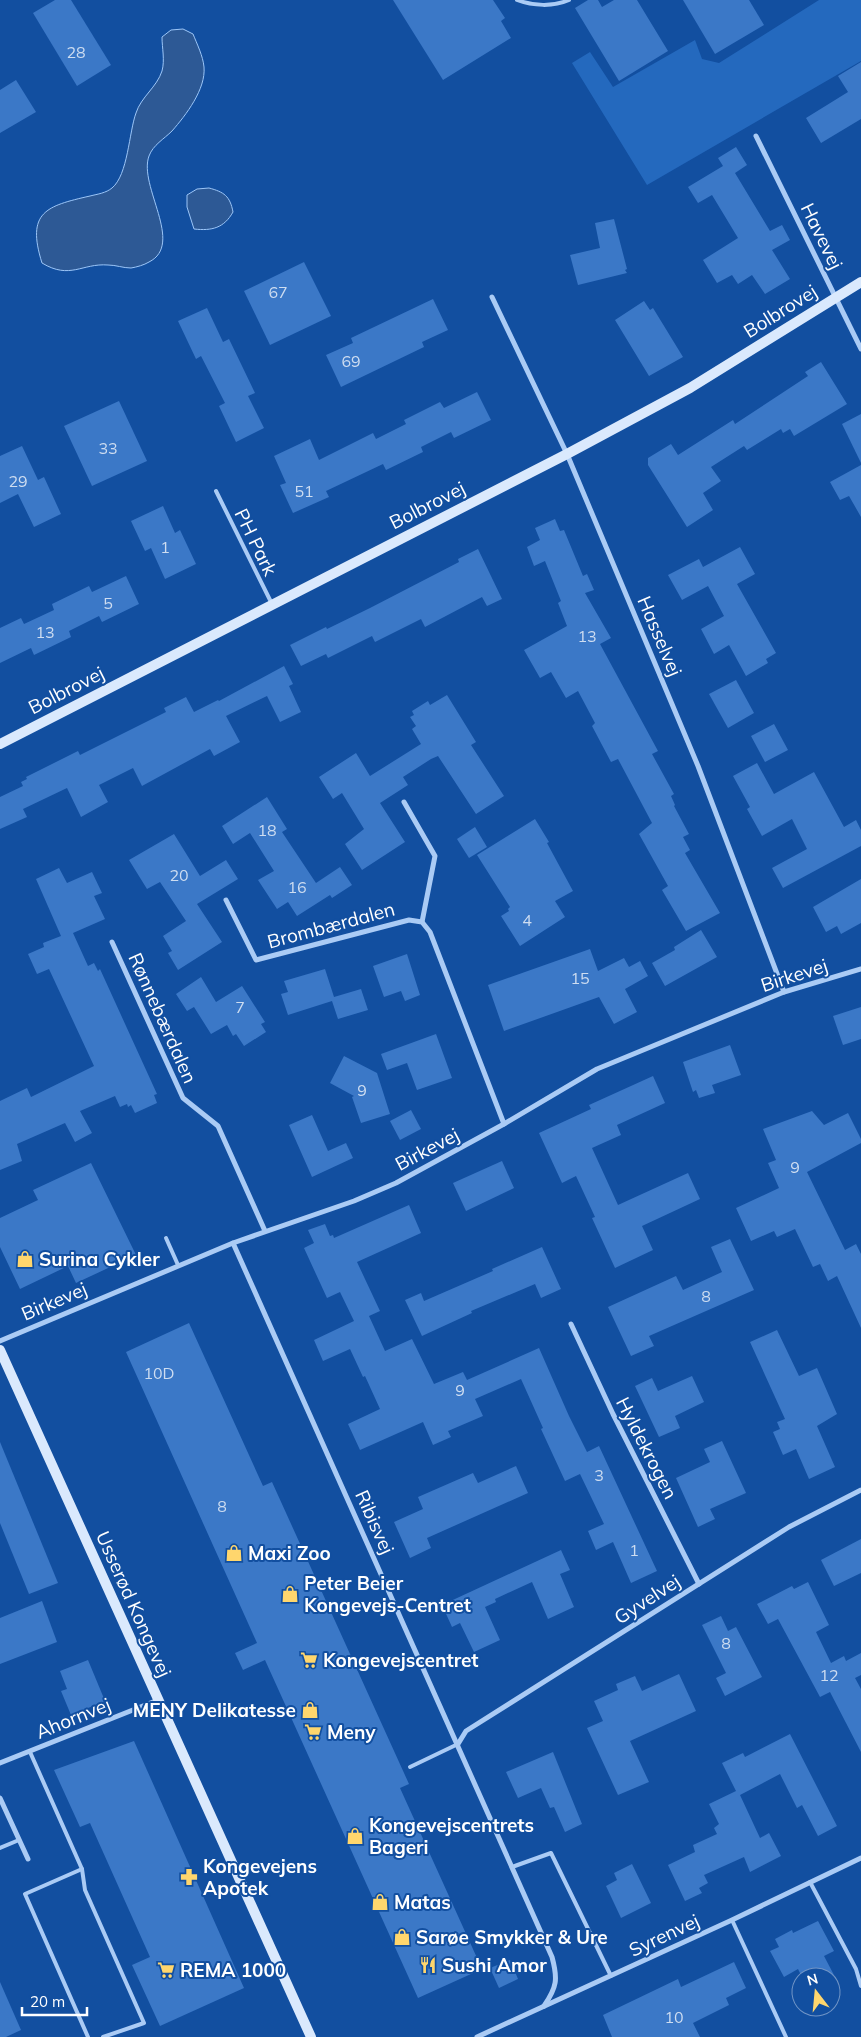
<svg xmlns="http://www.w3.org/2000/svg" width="861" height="2037" viewBox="0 0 861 2037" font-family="Mulish,sans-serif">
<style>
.green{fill:#2469be}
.water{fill:#2d5995;stroke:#9cc6f8}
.building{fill:#3b78c7}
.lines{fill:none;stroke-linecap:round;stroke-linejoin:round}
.lane{stroke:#aacbf5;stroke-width:4}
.street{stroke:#aacbf5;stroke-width:5}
.secondary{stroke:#dae9fd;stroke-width:10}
.labels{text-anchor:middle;stroke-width:4;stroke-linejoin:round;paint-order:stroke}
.number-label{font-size:16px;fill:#ceddf1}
.street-label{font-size:19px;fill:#fff;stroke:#124fa0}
.poi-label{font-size:19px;font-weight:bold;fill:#fff;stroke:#124fa0;text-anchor:start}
</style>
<rect width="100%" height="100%" fill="#124fa0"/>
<!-- green -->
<path class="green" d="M819,0H861V61L647,185L572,63L590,52L613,87L695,40L702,59L719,63Z"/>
<!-- water -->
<g class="water">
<path d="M183,29L193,34C197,44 203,56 204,67C206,89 186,115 172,131C164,139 153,145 149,156C138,186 185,244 149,262C144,265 137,267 131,268C123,268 116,265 108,265C82,263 70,280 42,263C26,212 46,206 90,196C98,194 106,193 112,188C128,175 129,132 136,113C141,97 157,87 162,71C165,60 162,48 162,37L171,30Z"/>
<path d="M209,188C224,192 230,196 233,212C224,228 212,231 194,229L187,207V195L197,189Z"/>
</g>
<!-- building -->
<g class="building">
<path d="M55,0H71L111,65L77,86L33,13Z"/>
<path d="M393,0H493L505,18L501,21L511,38L443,80Z"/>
<path d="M588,0H598L602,7L614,0H637L668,51L619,81L575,8Z"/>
<path d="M683,0H749L764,25L715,54Z"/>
<path d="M861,62V119L821,143L806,118L848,92L838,76Z"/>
<path d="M16,80L36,112L0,133V90Z"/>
<path d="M736,147L747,165L735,173L770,231L782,225L790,240L772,250L790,279L765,294L752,275L738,284L732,275L717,283L703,260L738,238L712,195L698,203L688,187L723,166L718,158Z"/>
<path d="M614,219L627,269L625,270L627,273L578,285L570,255L600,248L595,223Z"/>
<path d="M304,262L331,316L270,345L244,291Z"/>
<path d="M433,299L448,330L422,342L424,347L341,387L326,355L353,343L351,338Z"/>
<path d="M644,301L650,310L653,308L683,357L649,376L615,320Z"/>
<path d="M207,308L223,342L229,339L255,393L248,396L264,428L236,442L219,406L225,403L201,356L196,359L178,321Z"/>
<path d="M821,362L847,404L794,436L790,429L783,433L781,429L747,450L744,446L711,467L721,481L703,493L713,510L687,527L648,465V458L671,444L678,455L733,420L735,424L808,376L805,372Z"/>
<path d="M477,392L491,420L454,438L451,432L421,447L423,452L386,470L383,464L326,491L329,497L293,513L280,485L286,483L274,456L310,439L319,460L373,433L376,439L406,424L404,420L440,402L444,408Z"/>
<path d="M119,401L147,461L92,486L64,426Z"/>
<path d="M861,414V463L842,424Z"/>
<path d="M22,446L38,480L44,477L61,514L34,527L18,494L0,503V456Z"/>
<path d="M861,465V517L849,496L840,500L830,482Z"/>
<path d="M163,506L175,533L180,530L196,564L165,579L151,548L145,551L131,521Z"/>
<path d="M555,519L560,531L564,530L583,576L587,574L594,590L585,593L611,638L600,644L658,751L652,754L674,794L671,796L675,805L674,806L689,834L683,837L690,850L685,853L720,913L686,931L662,890L668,886L639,834L652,823L618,759L611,762L592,726L595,723L578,691L566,698L551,672L540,678L524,650L567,626L558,603L561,601L545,561L534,566L527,547L540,540L535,528Z"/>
<path d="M740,547L755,574L737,584L776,653L766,659L768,663L746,676L729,645L714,654L701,629L724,616L708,586L682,600L668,575L699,559L703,567Z"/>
<path d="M478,549L502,599L487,606L482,597L425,627L421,619L375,642L372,636L328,658L326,654L301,666L290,645L326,627L327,629L370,608L459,562L458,559Z"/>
<path d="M126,576L139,604L102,622L99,616L69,631L71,637L34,655L31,648L0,663V628L21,618L24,624L54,610L52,604L89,586L92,592Z"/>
<path d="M284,666L293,684L289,686L301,712L280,722L267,696L226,716L240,742L214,756L210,749L142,786L133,768L99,785L108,802L81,817L67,788L23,809L27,817L0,829V797L23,786L21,782L27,779L26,777L78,751L80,755L166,712L164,708L186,697L194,712L218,700L219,701Z"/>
<path d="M736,680L754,713L728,728L709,694Z"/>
<path d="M447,695L476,742L471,745L504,796L476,814L438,756L431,759L403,777L408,785L380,803L405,842L362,870L345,844L364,829L342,793L333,799L319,777L356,753L370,776L421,744L412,729L416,726L410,717L414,715L412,711L428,701L430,705Z"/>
<path d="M774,724L788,750L765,762L751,736Z"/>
<path d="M757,763L774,794L814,772L844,827L856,820L861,830V846L783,888L772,868L807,849L792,819L762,836L747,809L750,807L733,776Z"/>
<path d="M267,797L287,829L282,832L316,883L340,867L352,885L332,898L330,895L297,916L288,902L277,909L258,880L274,871L250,833L233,844L222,826Z"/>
<path d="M535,819L549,842L547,843L573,891L555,901L565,917L520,946L501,916L509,911L508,909L510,907L477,855Z"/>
<path d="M475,827L487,847L469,858L457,839Z"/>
<path d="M174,834L200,876L226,860L238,879L197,904L222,942L178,970L168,953L172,951L163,936L186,921L160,882L147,889L129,860Z"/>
<path d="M59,868L67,883L92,872L102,893L94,896L105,919L73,933L88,966L94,963L98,971L100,969L157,1094L154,1095L157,1103L135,1113L131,1105L128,1107L127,1104L120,1107L115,1096L80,1111L92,1133L75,1142L65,1123L17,1144L22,1161L0,1170V1101L27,1088L31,1097L94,1066L49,969L37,974L28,954L44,947L43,943L61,936L36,879Z"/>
<path d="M861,879V923L841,934L837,926L826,932L813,907Z"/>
<path d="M701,930L717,957L665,986L652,963L675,950L674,947Z"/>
<path d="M590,949L598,971L624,958L629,967L640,961L648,976L625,989L637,1012L614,1024L599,997L504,1031L488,985Z"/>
<path d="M407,954L420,995L405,1001L401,991L384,997L373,966Z"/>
<path d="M325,969L334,997L361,989L368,1010L338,1019L332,1001L288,1015L281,994L288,992L284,981Z"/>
<path d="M201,977L216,1002L242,986L265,1022L261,1024L266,1032L244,1046L236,1034L233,1036L227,1025L211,1034L194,1007L187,1011L176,994Z"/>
<path d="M861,1007V1039L843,1045L833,1016Z"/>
<path d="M436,1034L452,1078L417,1090L407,1063L387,1070L381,1054Z"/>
<path d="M730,1045L741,1075L712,1085L715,1093L699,1098L696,1090L693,1092L683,1062Z"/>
<path d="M344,1056L377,1073L390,1114L361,1123L352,1097L354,1096L330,1083Z"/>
<path d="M653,1076L665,1103L617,1125L621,1135L592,1148L618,1205L688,1173L700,1199L642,1226L653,1250L615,1268L592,1218L595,1217L576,1176L562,1183L539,1133L591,1109L589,1105Z"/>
<path d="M411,1110L421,1129L400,1140L390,1121Z"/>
<path d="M812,1111L824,1125L848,1113L861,1139V1143L807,1172L845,1250L856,1244L861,1254V1328L837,1276L828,1281L820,1264L813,1267L795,1229L777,1237L774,1231L751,1241L736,1208L779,1188L768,1163L776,1160L763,1129Z"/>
<path d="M312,1115L328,1151L346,1143L353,1158L312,1177L289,1125Z"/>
<path d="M502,1161L514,1188L466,1211L453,1183Z"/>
<path d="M91,1163L136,1255L76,1283L68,1266L20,1289L0,1247V1218L38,1200L33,1190Z"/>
<path d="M409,1205L421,1233L357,1262L380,1311L369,1316L385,1351L412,1339L434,1384L463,1372L467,1380L539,1348L569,1416L587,1452L599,1446L657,1571L631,1583L613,1542L596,1550L588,1531L604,1524L580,1474L565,1481L541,1429L543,1428L521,1379L475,1399L483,1416L448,1431L451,1437L433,1445L423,1422L360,1450L348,1424L380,1409L365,1376L363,1377L350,1349L323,1361L314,1340L354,1321L340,1292L327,1298L304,1248L314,1243L308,1230L325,1224L330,1236L333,1235L334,1238Z"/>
<path d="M730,1239L754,1290L649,1336L654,1346L631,1356L608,1307L676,1276L683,1290L722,1272L711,1247Z"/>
<path d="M542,1247L561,1289L541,1298L535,1284L471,1311L472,1313L422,1336L405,1300L421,1293L424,1301L493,1271L492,1269Z"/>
<path d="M189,1323L263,1486L272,1482L409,1784L400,1788L482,1969L418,1998L265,1660L243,1670L235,1653L257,1643L126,1352Z"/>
<path d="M777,1330L799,1376L817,1368L837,1414L817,1426L835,1467L809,1479L796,1449L783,1455L773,1432L780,1429L777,1422L785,1419L750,1342Z"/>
<path d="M692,1376L704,1402L675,1416L680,1428L659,1437L635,1386L652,1378L658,1391Z"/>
<path d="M722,1441L746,1493L710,1509L715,1519L698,1527L676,1478L710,1462L704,1449Z"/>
<path d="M0,1442L58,1583L29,1594L0,1523Z"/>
<path d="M516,1466L528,1493L427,1538L431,1548L410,1558L394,1522L423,1509L418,1497L473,1473L478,1483Z"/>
<path d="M861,1539V1573L834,1586L821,1560Z"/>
<path d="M561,1550L570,1570L560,1574L574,1607L548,1619L532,1582L495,1599L496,1602L485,1607L500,1640L474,1652L460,1623L452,1627L442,1605Z"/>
<path d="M808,1582L829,1625L816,1632L831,1663L844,1656L846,1661L861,1653V1675L855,1678L861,1689V1752L830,1692L820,1697L778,1619L768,1624L757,1604L792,1586L794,1589Z"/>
<path d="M42,1601L57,1642L0,1664V1618Z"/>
<path d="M721,1616L728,1631L736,1627L762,1677L725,1696L716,1678L726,1673L702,1625Z"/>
<path d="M88,1660L105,1701L71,1715L61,1691L67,1689L60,1671Z"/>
<path d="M679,1674L696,1711L630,1741L649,1782L618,1795L587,1728L603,1721L594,1701L618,1690L616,1684L635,1676L642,1691Z"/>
<path d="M790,1734L837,1826L818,1836L802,1805L797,1808L780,1774L740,1795L760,1838L769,1833L781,1856L750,1872L744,1857L704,1875L708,1883L699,1888L702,1893L685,1901L668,1865L695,1852L693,1845L717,1834L714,1828L719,1824L709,1804L736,1791L722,1763L743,1753L745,1757Z"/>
<path d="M134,1741L244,1988L160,2026L132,1965L150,1957L90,1823L80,1827L54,1770Z"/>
<path d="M553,1752L582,1824L565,1832L554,1807L550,1808L541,1788L518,1798L506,1772Z"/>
<path d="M632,1864L651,1903L621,1918L606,1886L617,1880L614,1873Z"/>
<path d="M818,1921L834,1951L824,1956L835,1977H802L798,1969L784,1977L770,1951L779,1947L775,1939L792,1930L793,1933Z"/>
<path d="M510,1960L518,1979L499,1988L490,1968Z"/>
<path d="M734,1962L746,1988L726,1998L729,2005L693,2023L700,2037H612L603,2015L678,1979L681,1987Z"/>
<path d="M0,1982L21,2030L6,2037H0Z"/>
</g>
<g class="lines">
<!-- lane -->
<g class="lane">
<path d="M517,0C533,6 553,7 569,0"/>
<path d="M216,491L272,604"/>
<path d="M166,1238L178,1265"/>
<path d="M30,1752L82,1869L85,1890L144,2023L103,2037"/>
<path d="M410,1767L458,1744"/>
<path d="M0,1848L19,1840"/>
<path d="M512,1867L551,1853L611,1976"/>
<path d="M82,1869L25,1894L88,2037"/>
<path d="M810,1882L856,1969L861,1986"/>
<path d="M732,1920L786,2037"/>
</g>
<!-- street -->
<g class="street">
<path d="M756,136L861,349"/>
<path d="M492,297L567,454L698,766L784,992"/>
<path d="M404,802L435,856L422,922"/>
<path d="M226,900L256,960L409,920L422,922L430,932L504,1124"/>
<path d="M112,942L183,1098L218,1126L265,1231"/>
<path d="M233,1243L552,1957C558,1979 557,1987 544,2006"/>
<path d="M571,1324L613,1414L699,1584"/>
<path d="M0,1341L233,1243L354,1201L396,1183L504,1124L597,1069L784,992L861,969"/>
<path d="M458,1744L466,1731L789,1527L861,1490"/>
<path d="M0,1763L158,1700"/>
<path d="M0,1798L28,1859"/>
<path d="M477,2037L732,1920L861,1858"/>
</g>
<!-- secondary -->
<g class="secondary">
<path d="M0,744L567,454L690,388L861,282"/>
<path d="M0,1350L311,2037"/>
</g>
</g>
<!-- icons -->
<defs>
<g id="shop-bare" transform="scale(1.35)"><path d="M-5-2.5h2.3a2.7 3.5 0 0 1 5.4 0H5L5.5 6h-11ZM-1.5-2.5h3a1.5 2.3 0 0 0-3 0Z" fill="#ffd66d" stroke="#124fa0" stroke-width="2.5" paint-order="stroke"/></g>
<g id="supermarket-bare" transform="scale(1.35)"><path d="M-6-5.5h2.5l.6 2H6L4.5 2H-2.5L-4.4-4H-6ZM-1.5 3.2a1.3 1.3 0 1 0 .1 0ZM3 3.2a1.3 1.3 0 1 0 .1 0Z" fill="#ffd66d" stroke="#124fa0" stroke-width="2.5" paint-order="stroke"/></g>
<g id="pharmacy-bare" transform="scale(1.35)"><path d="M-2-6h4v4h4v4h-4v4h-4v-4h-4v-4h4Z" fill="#ffd66d" stroke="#124fa0" stroke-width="2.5" paint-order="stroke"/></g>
<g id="restaurant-bare" transform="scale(1.35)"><path d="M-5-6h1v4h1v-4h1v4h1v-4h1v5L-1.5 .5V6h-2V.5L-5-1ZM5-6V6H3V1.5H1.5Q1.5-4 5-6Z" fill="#ffd66d" stroke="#124fa0" stroke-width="2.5" paint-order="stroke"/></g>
</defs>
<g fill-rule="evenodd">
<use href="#shop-bare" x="25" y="1259"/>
<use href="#shop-bare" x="234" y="1553"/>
<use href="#shop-bare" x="290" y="1594"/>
<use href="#supermarket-bare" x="309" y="1660"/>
<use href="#shop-bare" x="310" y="1710"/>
<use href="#supermarket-bare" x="313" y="1732"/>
<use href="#shop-bare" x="355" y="1836"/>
<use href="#pharmacy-bare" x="189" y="1877"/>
<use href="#shop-bare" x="380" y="1902"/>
<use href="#shop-bare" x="402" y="1937"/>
<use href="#restaurant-bare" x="428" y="1965"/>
<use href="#supermarket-bare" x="166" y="1970"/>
</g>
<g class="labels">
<!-- number labels -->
<g class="number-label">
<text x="76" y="58">28</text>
<text x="278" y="298">67</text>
<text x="351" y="367">69</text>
<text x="108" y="454">33</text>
<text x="18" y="487">29</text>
<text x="304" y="497">51</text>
<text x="165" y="553">1</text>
<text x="108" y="609">5</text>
<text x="45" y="638">13</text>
<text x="587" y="642">13</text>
<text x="267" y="836">18</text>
<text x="179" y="881">20</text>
<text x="297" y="893">16</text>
<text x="527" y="926">4</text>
<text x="580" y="984">15</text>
<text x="240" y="1013">7</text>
<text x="362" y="1096">9</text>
<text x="795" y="1173">9</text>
<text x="706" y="1302">8</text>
<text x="159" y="1379">10D</text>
<text x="460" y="1396">9</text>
<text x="599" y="1481">3</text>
<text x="222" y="1512">8</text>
<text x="634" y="1556">1</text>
<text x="726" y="1649">8</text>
<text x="829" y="1681">12</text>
<text x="674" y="2023">10</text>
</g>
<!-- street labels -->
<g class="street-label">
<text transform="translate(822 236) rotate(64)" y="7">Havevej</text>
<text transform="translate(780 311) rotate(-32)" y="7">Bolbrovej</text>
<text transform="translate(427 505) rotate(-27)" y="7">Bolbrovej</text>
<text transform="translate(256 542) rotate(64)" y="7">PH Park</text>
<text transform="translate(660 636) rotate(67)" y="7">Hasselvej</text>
<text transform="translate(66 690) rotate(-27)" y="7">Bolbrovej</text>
<text transform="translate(331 925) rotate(-15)" y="7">Brombærdalen</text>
<text transform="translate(794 975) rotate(-18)" y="7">Birkevej</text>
<text transform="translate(163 1018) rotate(66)" y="7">Rønnebærdalen</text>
<text transform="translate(427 1149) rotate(-28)" y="7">Birkevej</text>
<text transform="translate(54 1301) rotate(-23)" y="7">Birkevej</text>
<text transform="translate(647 1448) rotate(63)" y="7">Hyldekrogen</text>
<text transform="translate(375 1522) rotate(66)" y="7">Ribisvej</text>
<text transform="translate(647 1599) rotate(-33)" y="7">Gyvelvej</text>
<text transform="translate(134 1604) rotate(66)" y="7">Usserød Kongevej</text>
<text transform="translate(73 1718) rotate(-22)" y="7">Ahornvej</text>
<text transform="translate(664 1935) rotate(-25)" y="7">Syrenvej</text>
</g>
<!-- poi labels -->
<g class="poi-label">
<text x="39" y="1266">Surina Cykler</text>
<text x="248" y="1560">Maxi Zoo</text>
<text x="304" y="1590">Peter Beier<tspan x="304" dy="22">Kongevejs-Centret</tspan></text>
<text x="323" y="1667">Kongevejscentret</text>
<text x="296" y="1717" text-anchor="end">MENY Delikatesse</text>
<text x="327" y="1739">Meny</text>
<text x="369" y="1832">Kongevejscentrets<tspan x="369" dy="22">Bageri</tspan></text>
<text x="203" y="1873">Kongevejens<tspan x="203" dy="22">Apotek</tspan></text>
<text x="394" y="1909">Matas</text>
<text x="416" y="1944">Sarøe Smykker &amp; Ure</text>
<text x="442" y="1972">Sushi Amor</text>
<text x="180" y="1977">REMA 1000</text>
</g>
</g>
<!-- north arrow -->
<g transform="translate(816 1992) rotate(344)"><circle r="24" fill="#124fa0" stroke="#7195c6"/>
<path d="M0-4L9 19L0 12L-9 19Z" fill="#ffd66d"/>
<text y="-8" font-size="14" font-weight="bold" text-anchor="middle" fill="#ffffff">N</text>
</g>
<!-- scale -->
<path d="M22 2007v8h65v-8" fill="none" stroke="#ffffff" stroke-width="2.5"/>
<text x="30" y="2007" font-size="15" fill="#ffffff" stroke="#124fa0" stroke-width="4" paint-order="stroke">20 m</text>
</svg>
